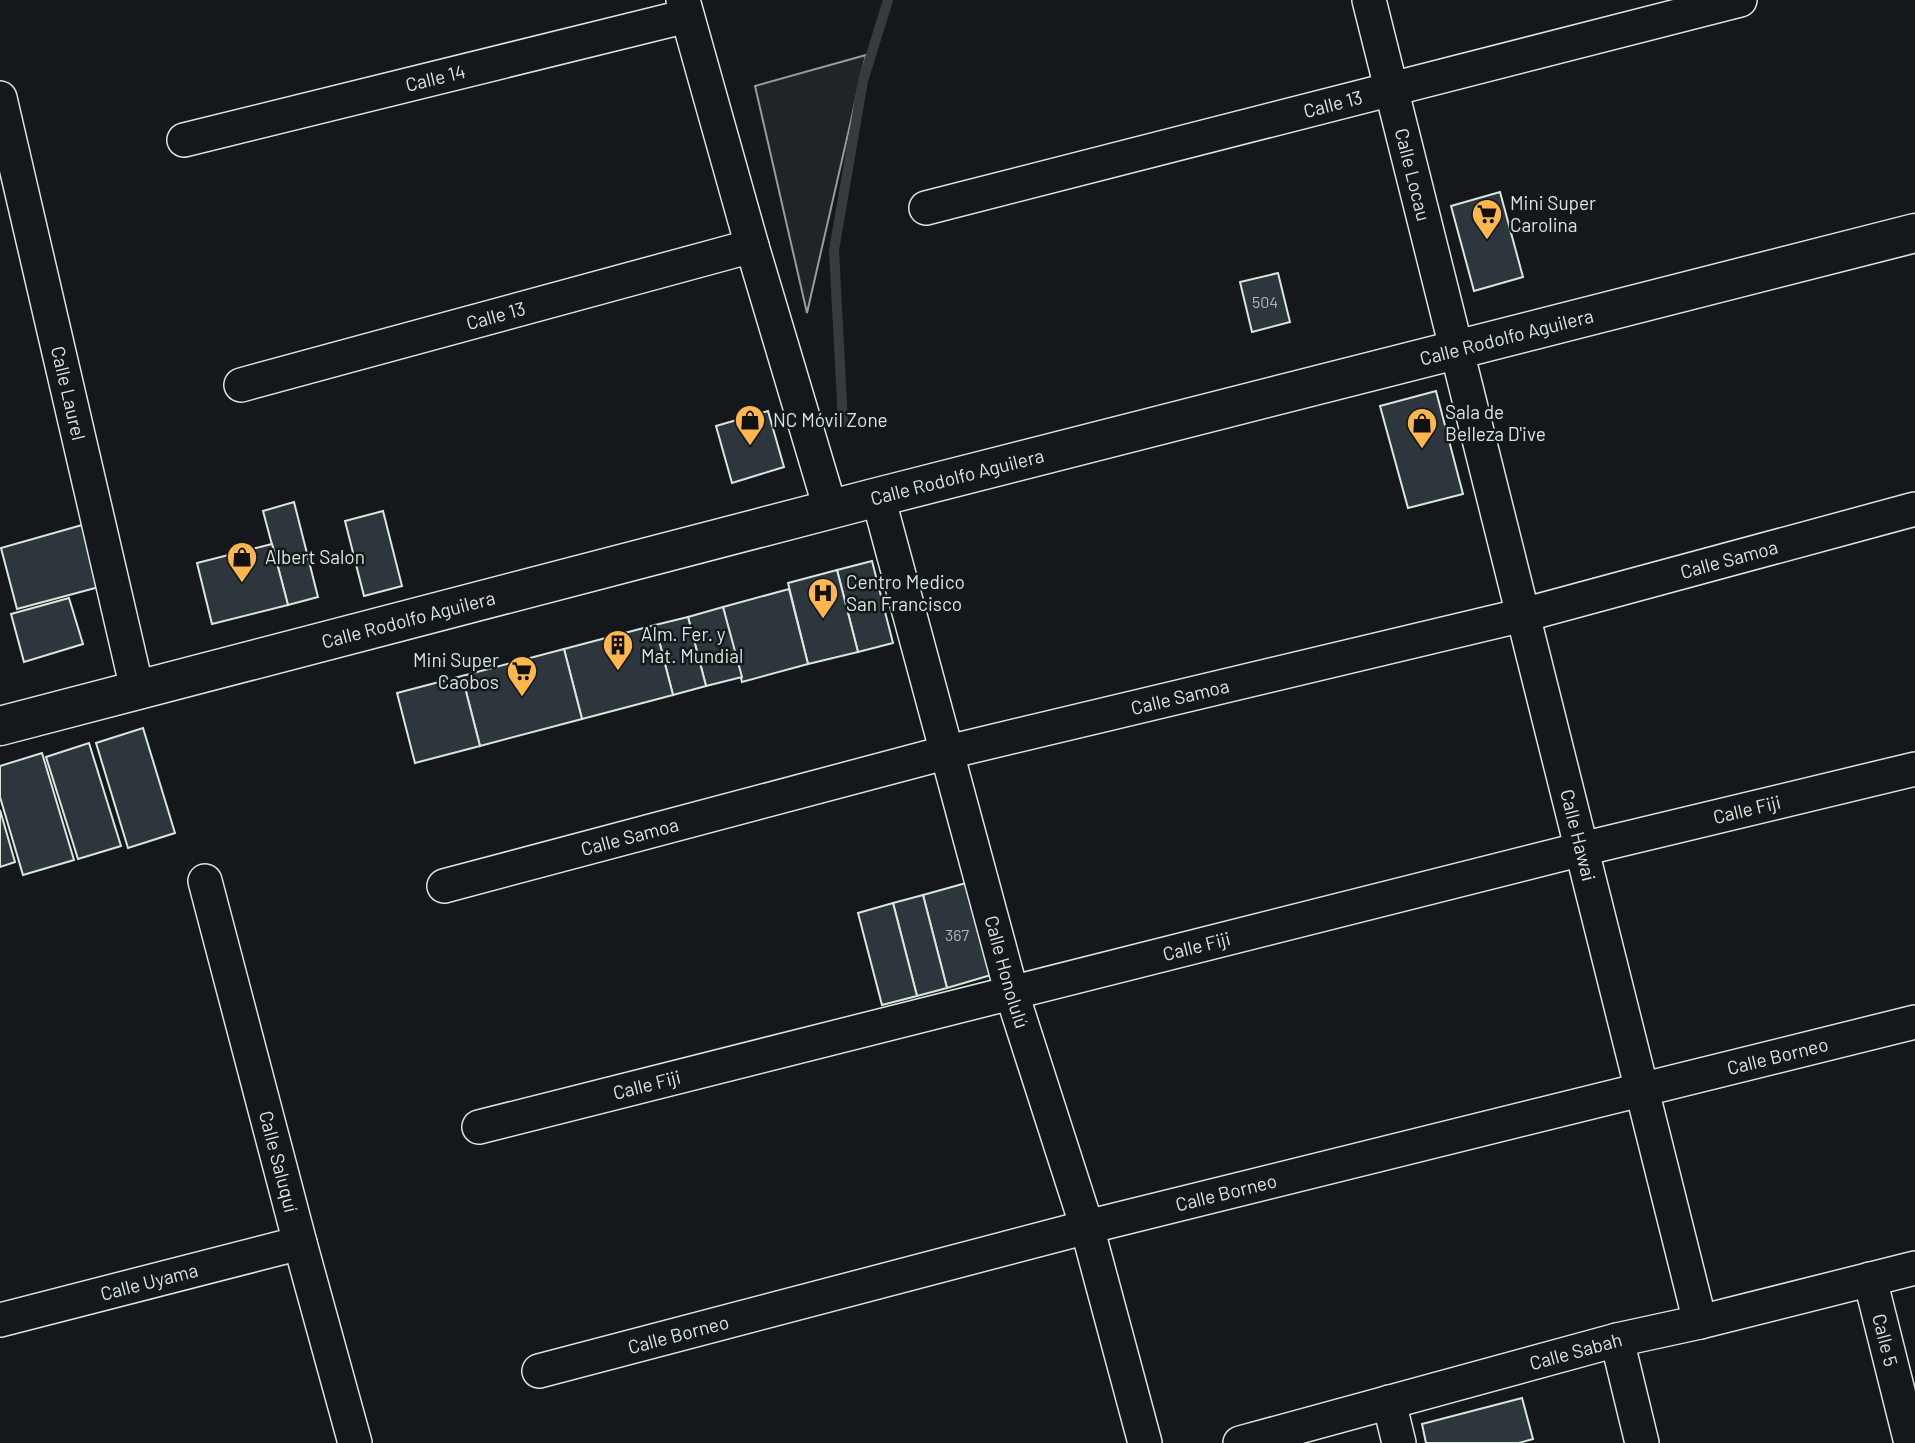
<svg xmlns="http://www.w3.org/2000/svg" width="1915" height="1443" viewBox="0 0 1915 1443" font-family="Barlow,sans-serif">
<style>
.green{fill:#202428;stroke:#939e99;stroke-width:2}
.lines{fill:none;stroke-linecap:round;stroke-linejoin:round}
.stream{stroke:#363b3e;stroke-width:10}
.building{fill:#2c363c;stroke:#d8e6dc;stroke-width:2}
.street-casing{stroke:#d8e6dc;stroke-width:36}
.secondary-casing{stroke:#d8e6dc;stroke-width:41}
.street{stroke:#14181c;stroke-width:33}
.secondary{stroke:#14181c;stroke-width:38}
.labels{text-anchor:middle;stroke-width:5;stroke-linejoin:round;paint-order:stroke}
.number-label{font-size:16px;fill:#adbab4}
.street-label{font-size:19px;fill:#d8e6dc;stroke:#14181c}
.poi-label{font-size:19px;fill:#d8e6dc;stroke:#14181c;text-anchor:start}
</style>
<rect width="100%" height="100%" fill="#14181c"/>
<!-- green -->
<path class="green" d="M866,55L807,313L755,86Z"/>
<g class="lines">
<!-- stream -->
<path class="stream" d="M843,422L834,250L863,81L888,0"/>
</g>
<!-- building -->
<g class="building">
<path d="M1500,192L1523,277L1474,291L1451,206Z"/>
<path d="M1278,273L1290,322L1252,332L1240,282Z"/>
<path d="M1436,391L1463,494L1408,508L1380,406Z"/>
<path d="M768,411L784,467L732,483L716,426Z"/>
<path d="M294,502L318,597L288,605L263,511Z"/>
<path d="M383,511L402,586L364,596L345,521Z"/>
<path d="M82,525L99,587L17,609L1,548Z"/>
<path d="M272,544L288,605L212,624L197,563Z"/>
<path d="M872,561L893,643L858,652L837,570Z"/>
<path d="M837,570L858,652L808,664L788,583Z"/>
<path d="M789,589L808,664L742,682L723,607Z"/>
<path d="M69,598L83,644L24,662L11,614Z"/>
<path d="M723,607L742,677L706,686L688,617Z"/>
<path d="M688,617L706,686L673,695L655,625Z"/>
<path d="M655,625L673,695L582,719L564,649Z"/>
<path d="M564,649L582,719L480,746L462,676Z"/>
<path d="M462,676L480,746L415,763L397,693Z"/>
<path d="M143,728L175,833L128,848L96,743Z"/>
<path d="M89,743L121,846L78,859L46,757Z"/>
<path d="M42,753L74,860L23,875L0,797V766Z"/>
<path d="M0,810L15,862L0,867Z"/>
<path d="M966,883L991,975L947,988L923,895Z"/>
<path d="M923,895L947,988L917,996L893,903Z"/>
<path d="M893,903L917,996L882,1005L858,913Z"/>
<path d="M1522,1398L1533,1439L1519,1443H1426L1422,1424Z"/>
</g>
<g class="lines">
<!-- street casing -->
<g class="street-casing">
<g id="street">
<path d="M683,0L752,246L831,511"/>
<path id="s1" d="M1369,0L1700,1322"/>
<path id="s2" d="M0,98L137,689"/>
<path id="s3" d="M184,140L687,16"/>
<path id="s4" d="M926,208L1740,0"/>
<path id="s5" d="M241,385L752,246"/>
<path id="s6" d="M878,497L1012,994L1087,1227L1145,1443"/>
<path id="s7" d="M205,881L300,1243L355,1443"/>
<path id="s8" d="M444,886L948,752L1523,615L1915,509"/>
<path id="s9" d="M479,1127L1582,849L1915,769"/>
<path id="s10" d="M1870,1279L1911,1443"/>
<path id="s11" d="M0,1320L300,1243"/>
<path d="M1617,1340L1642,1443"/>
<path id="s12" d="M539,1371L1087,1227L1915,1022"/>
<path d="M1389,1402L1399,1443"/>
<path id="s13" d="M1240,1443L1617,1340L1700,1322L1915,1268"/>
</g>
</g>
<!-- secondary casing -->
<g class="secondary-casing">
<g id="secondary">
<path id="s14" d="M0,726L878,497L1915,233"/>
</g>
</g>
<!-- street -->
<use href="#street" class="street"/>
<!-- secondary -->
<use href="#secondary" class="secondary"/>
</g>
<!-- icons -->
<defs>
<g id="supermarket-pin" transform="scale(1.575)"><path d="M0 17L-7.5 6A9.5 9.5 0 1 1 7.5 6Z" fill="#ffb74d" stroke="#14181c"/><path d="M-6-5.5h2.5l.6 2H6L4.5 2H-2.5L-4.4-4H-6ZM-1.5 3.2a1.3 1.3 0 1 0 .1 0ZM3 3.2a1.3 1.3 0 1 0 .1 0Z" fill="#111"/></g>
<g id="shop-pin" transform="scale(1.575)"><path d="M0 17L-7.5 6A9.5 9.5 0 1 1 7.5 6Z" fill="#ffb74d" stroke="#14181c"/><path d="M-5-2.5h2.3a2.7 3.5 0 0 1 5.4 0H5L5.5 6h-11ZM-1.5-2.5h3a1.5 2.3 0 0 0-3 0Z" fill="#111"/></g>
<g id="hospital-pin" transform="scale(1.575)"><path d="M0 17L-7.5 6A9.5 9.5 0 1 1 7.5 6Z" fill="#ffb74d" stroke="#14181c"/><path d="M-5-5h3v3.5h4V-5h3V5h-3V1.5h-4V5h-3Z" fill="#111"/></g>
<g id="building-pin" transform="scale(1.575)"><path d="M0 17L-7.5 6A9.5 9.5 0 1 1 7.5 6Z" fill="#ffb74d" stroke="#14181c"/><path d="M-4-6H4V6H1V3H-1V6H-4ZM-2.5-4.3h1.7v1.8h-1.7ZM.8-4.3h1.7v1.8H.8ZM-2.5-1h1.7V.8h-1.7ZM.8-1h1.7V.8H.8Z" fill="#111"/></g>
</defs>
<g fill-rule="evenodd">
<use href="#supermarket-pin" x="1487" y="214"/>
<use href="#shop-pin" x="750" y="420"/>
<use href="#shop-pin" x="1422" y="423"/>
<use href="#shop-pin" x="242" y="557"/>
<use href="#hospital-pin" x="823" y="593"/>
<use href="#building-pin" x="618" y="645"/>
<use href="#supermarket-pin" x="522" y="671"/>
</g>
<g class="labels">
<!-- number labels -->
<g class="number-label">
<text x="1265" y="308">504</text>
<text x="957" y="941">367</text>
</g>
<!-- street labels -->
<g class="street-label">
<text dy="7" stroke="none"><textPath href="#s3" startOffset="259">Calle 14</textPath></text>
<text dy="7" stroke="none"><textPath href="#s4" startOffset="420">Calle 13</textPath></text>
<text dy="7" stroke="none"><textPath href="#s1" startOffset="180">Calle Locau</textPath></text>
<text dy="7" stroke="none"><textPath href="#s5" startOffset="264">Calle 13</textPath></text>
<text dy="7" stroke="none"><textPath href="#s14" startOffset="1556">Calle Rodolfo Aguilera</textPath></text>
<text dy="7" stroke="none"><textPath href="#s2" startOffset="303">Calle Laurel</textPath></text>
<text dy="7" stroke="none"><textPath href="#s14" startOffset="989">Calle Rodolfo Aguilera</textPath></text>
<text dy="7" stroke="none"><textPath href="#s8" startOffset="1326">Calle Samoa</textPath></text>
<text dy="7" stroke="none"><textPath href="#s14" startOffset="422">Calle Rodolfo Aguilera</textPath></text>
<text dy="7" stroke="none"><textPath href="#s8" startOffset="760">Calle Samoa</textPath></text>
<text dy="7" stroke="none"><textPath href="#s9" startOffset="1307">Calle Fiji</textPath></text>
<text dy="7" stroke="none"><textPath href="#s1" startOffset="861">Calle Hawai</textPath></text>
<text dy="7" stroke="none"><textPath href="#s8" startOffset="192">Calle Samoa</textPath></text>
<text dy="7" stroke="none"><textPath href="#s9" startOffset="740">Calle Fiji</textPath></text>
<text dy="7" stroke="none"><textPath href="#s6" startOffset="492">Calle Honolulú</textPath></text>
<text dy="7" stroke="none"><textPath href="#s12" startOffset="1278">Calle Borneo</textPath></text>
<text dy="7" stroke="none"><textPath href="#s9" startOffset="173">Calle Fiji</textPath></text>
<text dy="7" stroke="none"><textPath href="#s7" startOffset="290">Calle Saluquí</textPath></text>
<text dy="7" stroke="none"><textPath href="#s12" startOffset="710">Calle Borneo</textPath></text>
<text dy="7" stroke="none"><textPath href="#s11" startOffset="154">Calle Uyama</textPath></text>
<text dy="7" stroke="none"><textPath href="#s12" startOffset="144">Calle Borneo</textPath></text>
<text dy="7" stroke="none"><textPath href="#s10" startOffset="63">Calle 5</textPath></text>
<text dy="7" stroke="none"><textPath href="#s13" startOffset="348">Calle Sabah</textPath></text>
</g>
<!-- poi labels -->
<g class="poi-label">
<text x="1510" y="210">Mini Super<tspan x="1510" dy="22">Carolina</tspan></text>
<text x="1445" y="419">Sala de<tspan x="1445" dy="22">Belleza D'ive</tspan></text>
<text x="773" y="427">NC Móvil Zone</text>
<text x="265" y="564">Albert Salon</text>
<text x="846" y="589">Centro Medico<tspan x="846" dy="22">San Francisco</tspan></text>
<text x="641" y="641">Alm. Fer. y<tspan x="641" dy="22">Mat. Mundial</tspan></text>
<text x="499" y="667" text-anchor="end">Mini Super<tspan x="499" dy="22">Caobos</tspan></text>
</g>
</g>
</svg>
